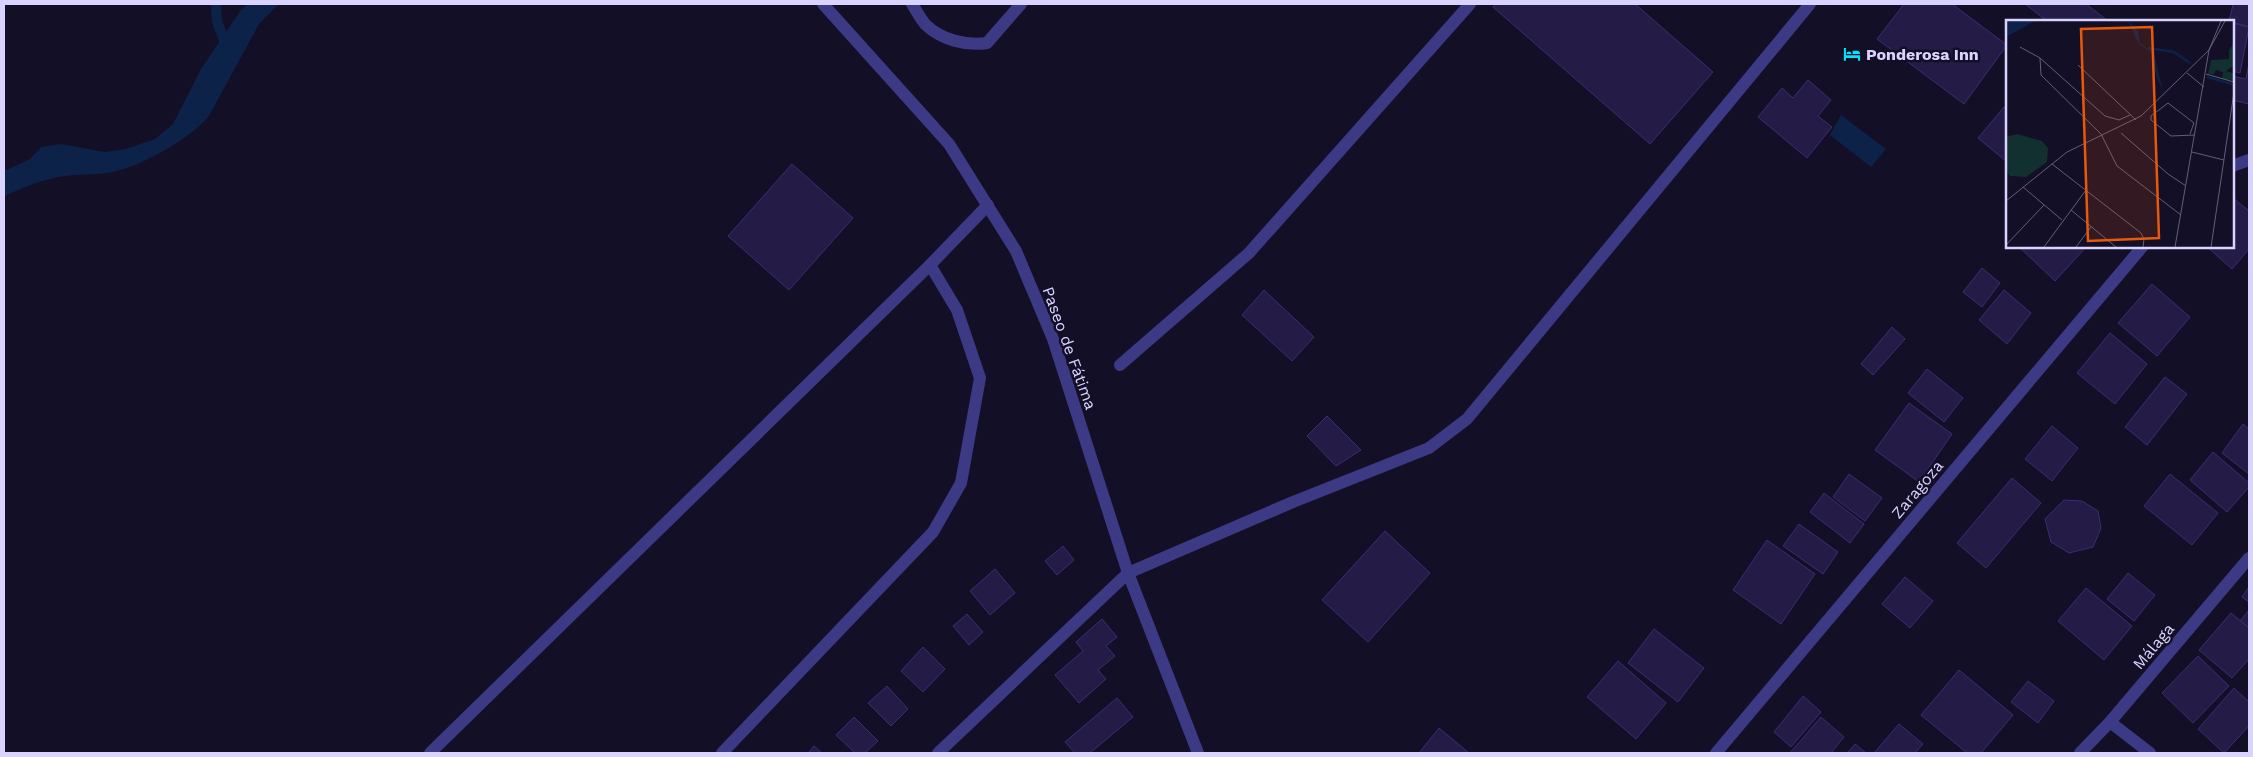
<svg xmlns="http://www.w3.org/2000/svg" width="2253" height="757" viewBox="0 0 2253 757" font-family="'Work Sans',sans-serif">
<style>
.water{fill:#0c2248}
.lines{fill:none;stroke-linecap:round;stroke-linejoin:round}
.stream{stroke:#0c2248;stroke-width:10}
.building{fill:#241b47;stroke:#3b2d73}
.minor{stroke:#3d3a85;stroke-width:12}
.labels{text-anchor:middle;stroke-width:5;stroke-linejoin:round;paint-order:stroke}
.poi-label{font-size:16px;font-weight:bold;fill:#d9d4ff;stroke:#130f26;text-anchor:start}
.street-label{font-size:16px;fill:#d9d4ff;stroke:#130f26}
.inset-river{fill:none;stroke:#0c2248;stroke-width:2.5}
.inset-road{fill:none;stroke:#625e7d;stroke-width:1}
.view{fill:#e8590c;fill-opacity:0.15;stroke:#e8590c;stroke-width:2.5}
.inset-edge{fill:none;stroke:#d9d4ff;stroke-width:2.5}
</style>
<rect width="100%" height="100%" fill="#130f26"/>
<!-- water -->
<g class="water">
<path d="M248,4H279L259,24L209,116C190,139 138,169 107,173C93,175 79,174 65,176C44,179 22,187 4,197V171L30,159L41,147L61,144L105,152L126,149L155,139L173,124L201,69L241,10Z"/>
<path d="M1841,115L1886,149L1871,167L1830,135Z"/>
</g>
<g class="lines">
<!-- stream -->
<path class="stream" d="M216,4L217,21L225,43"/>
</g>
<!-- building -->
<g class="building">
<path d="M1496,4H1635L1713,72L1650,144L1493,7Z"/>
<path d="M1904,4H1952L2007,45L1964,104L1877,39Z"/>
<path d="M2025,4H2086L2108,21H2047Z"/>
<path d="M2228,4H2249V27L2229,21L2233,5Z"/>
<path d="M2232,23L2249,27L2240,73L2232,71Z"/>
<path d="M2249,63V104L2232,100V76L2246,79Z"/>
<path d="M1808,80L1831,100L1818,116L1832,127L1807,158L1758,117L1782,88L1793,98Z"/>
<path d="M2004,107L2007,110V162L1978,138Z"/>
<path d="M792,164L853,218L789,290L728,236Z"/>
<path d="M2233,198L2249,211V249L2232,269L2206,246H2232Z"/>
<path d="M2018,246H2087L2055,281Z"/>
<path d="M1982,268L2000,283L1982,307L1963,292Z"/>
<path d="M2152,284L2190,317L2157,356L2118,323Z"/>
<path d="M1264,290L1314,337L1292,361L1242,315Z"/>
<path d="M2004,290L2031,313L2007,344L1979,320Z"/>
<path d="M1892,327L1905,339L1873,375L1861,364Z"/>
<path d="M2110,333L2147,364L2115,404L2077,373Z"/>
<path d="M1927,369L1963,398L1944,422L1908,393Z"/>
<path d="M2165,377L2187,394L2147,445L2125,427Z"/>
<path d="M1909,403L1952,434L1919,482L1875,450Z"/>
<path d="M1327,416L1361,450L1336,466L1307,436Z"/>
<path d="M2243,424L2249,429V474L2222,453Z"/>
<path d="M2052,426L2078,448L2052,481L2025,459Z"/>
<path d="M2213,452L2249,483V487L2227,512L2190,480Z"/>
<path d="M1849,474L1882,498L1865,521L1833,497Z"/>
<path d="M2170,474L2218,513L2192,545L2144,506Z"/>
<path d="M2012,478L2041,503L1986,568L1957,543Z"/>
<path d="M1824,493L1864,524L1850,543L1810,512Z"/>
<path d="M2064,500L2082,501L2098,511L2101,528L2093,547L2069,553L2051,542L2045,519Z"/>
<path d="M1799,524L1838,552L1823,574L1783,546Z"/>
<path d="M1385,531L1430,573L1368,642L1322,600Z"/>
<path d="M1767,540L1815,574L1781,624L1733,590Z"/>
<path d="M1063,546L1074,560L1057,575L1045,561Z"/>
<path d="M995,569L1015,593L990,615L970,591Z"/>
<path d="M2128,573L2155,595L2134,621L2107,599Z"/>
<path d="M1905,577L1933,601L1910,628L1882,604Z"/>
<path d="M2249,587V602L2242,597Z"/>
<path d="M2086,588L2132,626L2104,660L2058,621Z"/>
<path d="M2249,610V628L2240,621Z"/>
<path d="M2231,613L2249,628V659L2232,678L2199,650Z"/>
<path d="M967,614L983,632L969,645L953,626Z"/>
<path d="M1102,619L1117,637L1106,646L1115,656L1098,670L1106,679L1079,703L1055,675L1083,651L1076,642Z"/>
<path d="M1654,629L1704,668L1678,702L1628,663Z"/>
<path d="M923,647L945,669L923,692L901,671Z"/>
<path d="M2198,656L2229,686L2193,723L2162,693Z"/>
<path d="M1618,661L1666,703L1636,739L1587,697Z"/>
<path d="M1959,670L2013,715L1981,753H1967L1921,715Z"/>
<path d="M2028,681L2054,701L2038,723L2011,702Z"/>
<path d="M887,686L908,709L891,726L868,703Z"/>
<path d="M2234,688L2249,702V726L2224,753L2198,729Z"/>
<path d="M1803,696L1821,712L1791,747L1774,732Z"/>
<path d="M1117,698L1133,717L1090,753H1075L1065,742Z"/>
<path d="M854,717L878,741L865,753H855L836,735Z"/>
<path d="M1821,717L1844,737L1831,753H1790Z"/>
<path d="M1899,724L1923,744L1915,753H1874Z"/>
<path d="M1439,728L1469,753H1419Z"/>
<path d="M1855,744L1866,753H1847Z"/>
<path d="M814,746L822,753H808Z"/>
</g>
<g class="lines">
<!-- minor -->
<g class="minor">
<path d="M823,4L949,144L1016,251L1053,339L1128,573L1198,753"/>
<path d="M912,4C916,10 920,18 925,24C941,40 966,46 987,43L1021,4"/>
<path d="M2232,166L2249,160"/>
<path d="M1120,365L1249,253L1470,4"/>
<path d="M2110,722L2150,753"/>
<path d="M430,753L930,265L988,205"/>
<path d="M722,753L933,532L961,483L980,378L957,310L930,265"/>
<path d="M938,753L1128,573L1293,502L1429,448L1467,419L1810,4"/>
<path d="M1716,753L2143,246"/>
<path d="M2080,753L2110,722L2249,558"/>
</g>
</g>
<!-- icons -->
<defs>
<g id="hotel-bare" transform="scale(1.35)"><path d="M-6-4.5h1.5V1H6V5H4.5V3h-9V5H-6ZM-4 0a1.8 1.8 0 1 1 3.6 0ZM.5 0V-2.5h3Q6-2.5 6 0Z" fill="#00e5ff" stroke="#130f26" stroke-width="2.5" paint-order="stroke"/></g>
</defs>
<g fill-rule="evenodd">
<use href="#hotel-bare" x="1852" y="54"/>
</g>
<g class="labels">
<!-- poi labels -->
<g class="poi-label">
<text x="1866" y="60">Ponderosa Inn</text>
</g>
<!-- street labels -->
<g class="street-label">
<text transform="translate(1070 348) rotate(70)" y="6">Paseo de Fátima</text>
<text transform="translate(1917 489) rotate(-50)" y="6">Zaragoza</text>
<text transform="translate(2153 646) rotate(-50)" y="6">Málaga</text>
</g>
</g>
<!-- overview -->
<g transform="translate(2006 20)">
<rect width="228" height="228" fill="#130f26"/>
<path d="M227,24V46L220,51L227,53V60L216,59L217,52L210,50L208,54H202L205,40L223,39V30ZM11,114L36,121L42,128L41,142L20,157L4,156L0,151V117Z" fill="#12302f"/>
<path d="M0,1H29L0,17ZM122,1L132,11L133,22L148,34L157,71L150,56L146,33L133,24Z" fill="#0c2248"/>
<path class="inset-river" d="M142,28L168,32L184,43M201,57L226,64"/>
<path class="inset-road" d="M14,27L34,38L99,96L113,100L124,95M34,38L35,55L95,114L111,146L175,195M72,45L130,100M181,53L198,67M200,54L228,62M115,113L162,154L180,166M184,114L188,103L162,83L145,96V100L165,116L189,115M186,132L218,140M46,144L135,213L138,219L137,227M17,167L56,200M0,181L61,132L135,96L203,30L219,1M65,190L110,227M0,225L38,185M38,227L80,170M70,227L85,207M169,227L203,30L215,1M205,227L228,72"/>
<path class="view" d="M146,7L153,218L82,221L75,9Z"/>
<rect width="228" height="228" class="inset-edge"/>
</g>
<!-- border -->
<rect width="2253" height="757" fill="none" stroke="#d9d4ff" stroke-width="10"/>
</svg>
